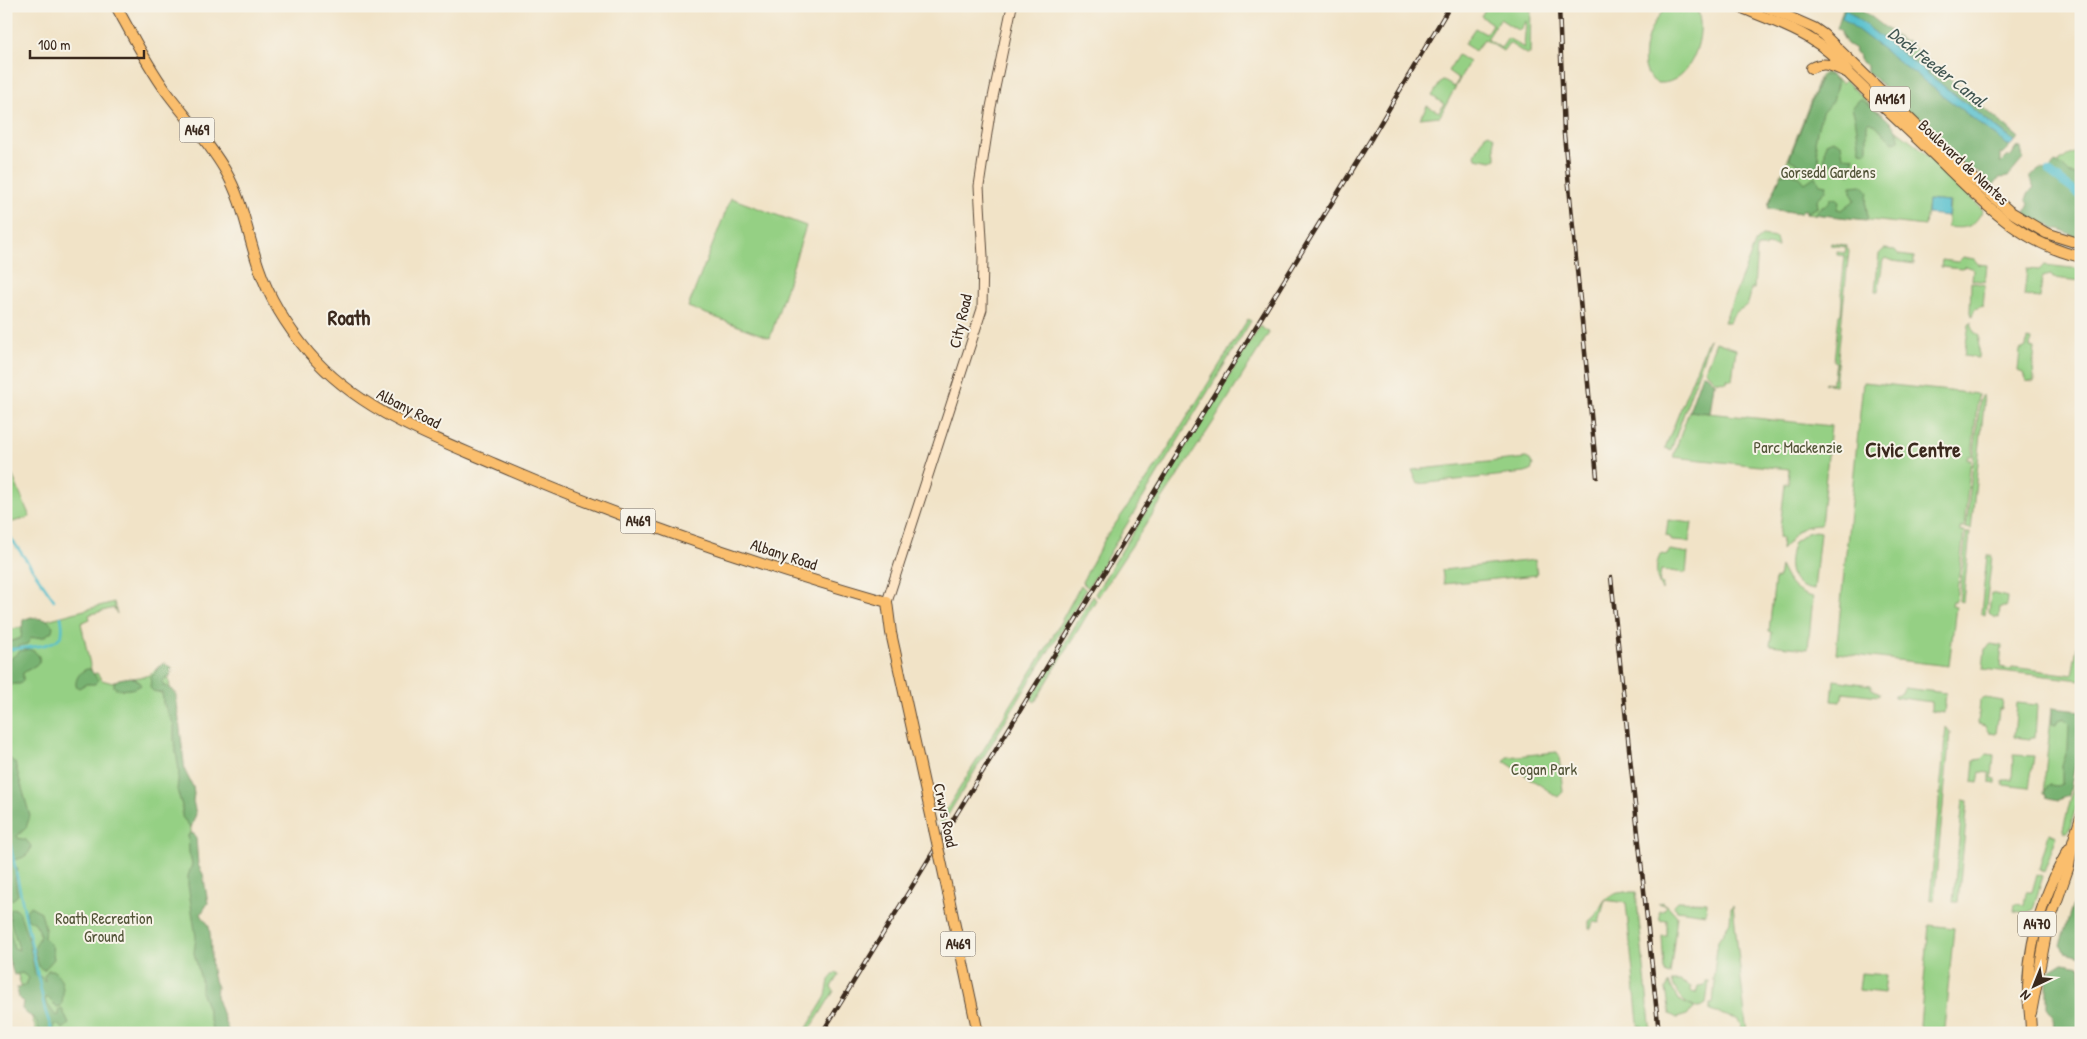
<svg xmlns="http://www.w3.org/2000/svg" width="2087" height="1039" viewBox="0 0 2087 1039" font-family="'Patrick Hand',sans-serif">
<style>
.green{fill:#95d084;stroke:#687d51;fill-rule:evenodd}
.forest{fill:#78b272;stroke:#5a6e48}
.water{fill:#53bfcd;stroke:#477476}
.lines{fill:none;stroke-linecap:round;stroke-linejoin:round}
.stream{stroke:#53bfcd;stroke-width:2.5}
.canal{stroke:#53bfcd;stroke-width:8}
.secondary-casing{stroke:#564637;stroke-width:11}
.primary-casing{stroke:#564637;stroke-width:12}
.secondary{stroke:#fde5c5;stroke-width:9}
.primary{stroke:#fabe6d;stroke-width:10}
.rail-casing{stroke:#3b2a1e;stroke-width:4.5}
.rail{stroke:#f7f3e8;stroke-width:2.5;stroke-dasharray:8;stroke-linecap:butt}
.primary-bridge-casing{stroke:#564637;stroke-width:12;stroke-linecap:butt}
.primary-bridge{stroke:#fabe6d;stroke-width:10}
.labels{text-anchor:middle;stroke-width:4;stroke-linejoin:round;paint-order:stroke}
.shield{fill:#f7f3e8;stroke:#73665b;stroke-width:1}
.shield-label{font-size:15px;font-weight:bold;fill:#3b2a1e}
.street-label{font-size:16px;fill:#3b2a1e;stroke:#f7f3e8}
.park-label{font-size:16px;fill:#525438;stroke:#f7f3e8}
.water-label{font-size:18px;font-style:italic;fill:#425753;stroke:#f7f3e8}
.district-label{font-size:21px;font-weight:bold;fill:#3b2a1e;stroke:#f7f3e8}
</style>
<rect width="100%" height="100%" fill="#f7f3e8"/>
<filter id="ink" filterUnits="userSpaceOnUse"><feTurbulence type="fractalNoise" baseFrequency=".02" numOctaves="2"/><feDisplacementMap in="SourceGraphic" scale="10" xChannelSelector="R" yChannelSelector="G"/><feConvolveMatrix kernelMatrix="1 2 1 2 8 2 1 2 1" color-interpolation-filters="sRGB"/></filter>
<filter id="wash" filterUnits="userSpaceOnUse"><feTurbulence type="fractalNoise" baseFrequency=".0096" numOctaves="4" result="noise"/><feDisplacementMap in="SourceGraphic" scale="20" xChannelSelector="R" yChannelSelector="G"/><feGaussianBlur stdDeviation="1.12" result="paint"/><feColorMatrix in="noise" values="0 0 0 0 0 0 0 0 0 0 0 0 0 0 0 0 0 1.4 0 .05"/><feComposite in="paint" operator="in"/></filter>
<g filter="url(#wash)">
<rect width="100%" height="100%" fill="#f1e3c7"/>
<!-- green -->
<g class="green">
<path d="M1487,6H1498L1502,8L1503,6H1531L1530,54H1526L1509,43L1503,51L1484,39L1475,51L1464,44L1475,28L1486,34L1492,24L1481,16ZM1500,19L1519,31L1526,21L1524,48L1508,38L1501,48L1487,39Z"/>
<path d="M1668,6L1696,7C1709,32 1691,86 1658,83C1638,76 1644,44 1651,29C1655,20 1662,12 1668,6Z"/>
<path d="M1458,55L1469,62L1440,116L1420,118L1427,106L1439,112L1444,104L1432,96L1442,80L1454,87L1459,79L1448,71Z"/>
<path d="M1826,72L1842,83L1845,80L1898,131L1919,147L1983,210C1973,228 1967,229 1947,227L1950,202L1928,200L1925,226L1806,213L1807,210L1802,209L1801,213L1769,209L1768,205L1789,157L1820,76Z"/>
<path d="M1489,133L1494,137L1496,156V159L1492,161L1476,158L1475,155L1485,135Z"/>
<path d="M2081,150V184L2055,165L2067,156Z"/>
<path d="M731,198L806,226L770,338L688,307Z"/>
<path d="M1762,236L1776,238L1778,247L1766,245L1765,247H1757L1754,289H1751C1749,315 1739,302 1729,322H1724L1756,241Z"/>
<path d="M1831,243L1845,245L1849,250L1835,385L1824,383H1832V378H1834L1836,362L1834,361L1839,315L1841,314L1842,298L1841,294L1845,256L1837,255V252L1845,253L1846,247L1830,245Z"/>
<path d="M1884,249L1895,250L1899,255L1914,257V264L1893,261L1886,258L1883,260L1878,292H1875L1879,254Z"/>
<path d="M1963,257L1974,259L1978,264L1987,265L1985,282L1972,280L1973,269L1965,266L1962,269L1941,267L1942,260L1958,262Z"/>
<path d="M2044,265L2081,269V281L2053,278L2051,275L2042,277L2040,298L2024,296L2027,269L2039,270Z"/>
<path d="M1971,282L1985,285L1983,306L1975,309L1972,316L1970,313Z"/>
<path d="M1248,319L1251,321L1088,588L1082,582L1106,537L1160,461Z"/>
<path d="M1971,322L1974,332L1979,335L1978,358L1964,356L1969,325Z"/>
<path d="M1260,326L1269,333L1214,421L1098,597L1095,594Z"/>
<path d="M1710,339L1671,450L1665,448L1708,340Z"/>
<path d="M2027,339L2031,340L2030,347L2035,348L2033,367L2034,382L2026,381L2023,373L2018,371L2020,350L2026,347Z"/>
<path d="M1716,342L1736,349L1732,380L1727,379V382L1715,381L1705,370Z"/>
<path d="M1863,382L1978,394L1972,456H1968L1967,459H1971L1964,528H1960V532H1964L1956,601H1953L1952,605L1956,606L1949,666L1836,653Z"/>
<path d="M1983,395L1984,405L1971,529L1966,528L1980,399Z"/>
<path d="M1689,411L1831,426L1821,525C1793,526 1797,535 1781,550L1782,538L1779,537L1785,484H1788L1789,469L1673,457Z"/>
<path d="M1526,458L1530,460L1533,465L1531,471L1525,473L1418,484L1412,470Z"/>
<path d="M6,460L30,517L6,524Z"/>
<path d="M1668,520L1692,523L1689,542L1672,541L1670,537L1666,536Z"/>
<path d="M1815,531L1820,532L1814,590C1787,587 1786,564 1794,542L1807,533Z"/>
<path d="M1966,533H1970L1963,602L1959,601Z"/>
<path d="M1670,550L1688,553L1686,573L1661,570L1659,583L1663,584L1662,590C1656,581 1654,563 1661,554L1667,555Z"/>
<path d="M1987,556H1992L1985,615L1981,613Z"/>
<path d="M1535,560L1537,575L1444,584L1442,570H1443Z"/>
<path d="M1780,566C1788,582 1794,593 1813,597L1808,649L1770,645L1772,632L1769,631L1775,578L1778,579Z"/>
<path d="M1081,585L1086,590L941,826L940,820L1048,645Z"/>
<path d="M1991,593L2007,597L2006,607H2000L1999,618L1993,617L1989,613Z"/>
<path d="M1093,596L1096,600L1035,702L1031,699Z"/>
<path d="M114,602L117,614L114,608L91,614L89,615L90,619L81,623L92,674L97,673L102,680L109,682L146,676L151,674L159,666L167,667L191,830L203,934L223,1033H37L6,940V631Z"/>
<path d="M2078,642H2081V680L1983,669L1985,649L1991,644L2002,646L2000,667L2011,669L2012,667L2072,675Z"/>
<path d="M1834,680L1870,685L1872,689L1880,693L1879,696L1843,692L1841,702L1832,701Z"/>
<path d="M1904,688L1946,693L1944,713L1931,711V702L1894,697V695L1902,693Z"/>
<path d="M1985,698L2003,701L2002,709H1999L1996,734L1989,733L1985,726L1978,724L1980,701Z"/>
<path d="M2017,703L2037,705L2035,737H2031L2030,739L2014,737Z"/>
<path d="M2052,708L2077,713L2067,797L2043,794Z"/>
<path d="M1946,727L1950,732L1934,900L1930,899Z"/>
<path d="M1557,752L1559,756L1563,792L1558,797L1504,761L1507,757Z"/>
<path d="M1987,754L1994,755L1992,778L1996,779V784L1990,783V773L1980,772L1978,783L1972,782L1974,760L1982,759Z"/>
<path d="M2013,755L2034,756L2029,788L2003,785V780H2012Z"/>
<path d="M2081,758V791L2069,830L2065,833L2063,829Z"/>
<path d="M1963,800L1968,801L1958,902H1953Z"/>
<path d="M2049,833L2057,836L2044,872L2039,869Z"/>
<path d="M2037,874L2043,876L2033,909L2027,913L2014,911L2015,904L2024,905L2026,892H2032Z"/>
<path d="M1625,892H1636L1651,1033H1646L1641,1025V1033H1639L1626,903L1605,900L1599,923L1593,922L1591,929L1589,928V921C1607,908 1596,895 1625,892Z"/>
<path d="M1677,901L1707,902L1706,914L1677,910L1673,905Z"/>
<path d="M1661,902L1669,907L1677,916L1670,975L1666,974L1664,970L1662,936H1667V920L1660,921L1659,911H1663L1666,907L1664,904H1658Z"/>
<path d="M1733,905L1745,1016L1747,1033H1739L1741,1025L1737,1019L1710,1011V1004H1713L1715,982L1713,981L1718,940L1730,922L1731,907Z"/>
<path d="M1929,925L1954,928L1944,1029L1942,1031L1923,1029L1920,1025Z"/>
<path d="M836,972L839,974L831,987L834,991L808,1033H804L826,996L829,980Z"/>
<path d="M1861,973L1886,975L1884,993L1859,990Z"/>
<path d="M1672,981H1680L1691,987V992L1696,993L1698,986L1705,985L1706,981H1709L1706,1004C1690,1015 1676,994 1672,981Z"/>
<path d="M1669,983L1678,1000L1695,1008L1687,1015L1677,1018L1670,1014L1666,989Z"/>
</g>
<!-- forest -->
<g class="forest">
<path d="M1844,6H1856L1861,9L1904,42L1906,41L2019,138L2015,142L1846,10L1842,17L2010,147L2003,154L2000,153V164L2007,157L2011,156L2016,148L2021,147L2023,159L2008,177L1999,178L1992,187L1986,185V182L1978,172L1970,171L1954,155L1950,156L1896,101V97L1867,72V66L1861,62L1859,55L1854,52L1855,49L1847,44L1841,34L1842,32L1837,28Z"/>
<path d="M1824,75H1830L1837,81V85L1833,101L1822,113L1818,127L1815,142L1819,159L1816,170H1813L1790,160V157L1820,79Z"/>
<path d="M1860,99C1872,106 1901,126 1899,140L1894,142C1883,137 1880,125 1869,121L1867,124V150L1865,152L1860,151L1855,117L1852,108Z"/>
<path d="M1833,140L1841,144L1843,156L1854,157L1850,175L1842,165H1834L1830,163L1824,164L1826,143Z"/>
<path d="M2055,163L2062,166L2070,174H2074L2078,180L2081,178V240L2060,229H2052L2049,224L2042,225L2036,219L2032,220L2025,213L2029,204L2026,199L2029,193L2034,187L2031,182V176L2040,169L2049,170Z"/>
<path d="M1788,172L1799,176L1805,183L1815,176L1820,184L1827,185L1826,190L1817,200L1818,207L1806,213V210H1802L1801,213L1769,209L1768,205L1781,175Z"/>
<path d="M1862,185L1868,191L1866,205L1868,217L1866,220L1814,214L1822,206L1828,204L1831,198L1838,199L1839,203L1837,209L1842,210L1855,200L1851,192V186Z"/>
<path d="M1702,374L1707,375L1716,384H1714L1710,413L1689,411Z"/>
<path d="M31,617L47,620L53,626L52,631L44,637L31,638L27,644L20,646L6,653V643L21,638L23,620Z"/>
<path d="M29,649C36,652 41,655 39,663L23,673V680L20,684H13L6,688L7,665L9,660L20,651Z"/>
<path d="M164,663L172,668L170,676L163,681V685L173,690L176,695L185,771L193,787L194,794L193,801L196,814L191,828L182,817V806L177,790L179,770L174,741V725L163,703L162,693L153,691L150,688L151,676C157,673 157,667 164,663Z"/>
<path d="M87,669H90L98,680L95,684H86L79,688L76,686C75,679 80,671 87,669Z"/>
<path d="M130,677L136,679L141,685C135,690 119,691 114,687V682L119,679Z"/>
<path d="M2052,708L2081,711V733L2069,796L2058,800L2046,797L2044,790L2050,785L2057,786L2062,784V765L2068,749L2069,724L2064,718L2058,720L2056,725L2052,724Z"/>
<path d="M6,755L15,763L30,816L26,828L17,836L18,838L26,840L31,846C30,856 21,859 12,860L18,870L15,879L18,895L12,900L10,898L9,889L6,886Z"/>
<path d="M191,833L194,834L196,838L198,865L203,874L208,903L201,914C203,919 208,922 209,927C213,944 208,973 217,987L216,996L229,1033H213L207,1007L201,992V980L194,953L196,937L188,885V876L192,864L189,853L188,835Z"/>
<path d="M2081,879V956L2065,952L2060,945Z"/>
<path d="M30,906L41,912L45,928L44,938L52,946L54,959L44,970L39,967L34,949L40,936L39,930L35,923L27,918L26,911Z"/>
<path d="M13,908L19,911L29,941L35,974L41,977L45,981L44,976L48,970H52C64,976 65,994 61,1006L57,1007L47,997L45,1001L56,1016L59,1015L58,1011L62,1009L69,1024L63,1029L57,1024L54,1025V1033H41L35,1019L26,1013L22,1009L23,1001L19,998L17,988L26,984L29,978L22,973L14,975L6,951V924L9,927L14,948L19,950C17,938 9,923 9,911Z"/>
<path d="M2063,963L2081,966V1033H2054L2053,1015L2047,1007V973Z"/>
</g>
<!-- water -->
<g class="water">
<path d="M1845,9L2015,142L2010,147L1842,18Z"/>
<path d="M1928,200L1949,202L1948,216L1927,214Z"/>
</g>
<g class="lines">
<!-- stream -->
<g class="stream">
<path d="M6,531L54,600"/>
<path d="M6,650C19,647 58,649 62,633C63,628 62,622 61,617"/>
<path d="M6,824L45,1010L53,1033"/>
</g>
<!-- canal -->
<path class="canal" d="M2049,172L2081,196"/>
</g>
</g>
<g filter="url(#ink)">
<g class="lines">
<!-- secondary casing -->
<g class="secondary-casing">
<path id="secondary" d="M887,602L982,309L983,257L979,186L991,107L1012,6"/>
</g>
<!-- primary casing -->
<g class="primary-casing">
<g id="primary">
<path d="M116,6C132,35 147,65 166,91C186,118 209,142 225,170C244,203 247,234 259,268C269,298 289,329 309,353C358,410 428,435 495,464C622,519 754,564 887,602L891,633L934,829"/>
<path d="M1737,6C1778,23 1823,36 1849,74C1876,101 1905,126 1932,153C1977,196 2017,243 2081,257"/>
<path d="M1764,6L1814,28L1824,35L1955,163L2009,211L2046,233L2081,244"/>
<path d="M1811,68C1825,61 1832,66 1846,72"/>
<path d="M940,856L978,1033"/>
<path d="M2031,1013L2047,929L2069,866L2073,842L2081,817"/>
<path d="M2031,1033C2031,1018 2028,1002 2028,987C2029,939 2045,891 2069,849"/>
</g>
</g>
<!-- secondary -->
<use href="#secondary" class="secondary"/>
<!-- primary -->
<use href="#primary" class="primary"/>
<!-- rail casing -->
<g class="rail-casing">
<g id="rail">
<path d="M1559,6L1564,134L1597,477"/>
<path d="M1611,577L1659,1033"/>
<path d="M822,1033L1371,139L1450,6"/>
</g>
</g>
<!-- rail -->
<use href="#rail" class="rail"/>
<!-- primary-bridge casing -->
<g class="primary-bridge-casing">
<path id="primary-bridge" d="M934,829L940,856"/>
</g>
<!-- primary-bridge -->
<use href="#primary-bridge" class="primary-bridge"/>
</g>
</g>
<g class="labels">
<!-- shield labels -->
<g class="shield">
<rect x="1870" y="86.5" width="40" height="25" rx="4"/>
<rect x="179.5" y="117.5" width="35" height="25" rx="4"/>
<rect x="620.5" y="508.5" width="35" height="25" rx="4"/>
<rect x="2018" y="911.5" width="38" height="25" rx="4"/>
<rect x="940.5" y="931.5" width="35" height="25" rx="4"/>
</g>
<g class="shield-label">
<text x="1890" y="104">A4161</text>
<text x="197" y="135">A469</text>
<text x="638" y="526">A469</text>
<text x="2037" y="929">A470</text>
<text x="958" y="949">A469</text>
</g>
<!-- street labels -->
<g class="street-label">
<text transform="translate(1964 162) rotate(43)" y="6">Boulevard de Nantes</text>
<text transform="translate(960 321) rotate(-77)" y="6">City Road</text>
<text transform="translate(409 408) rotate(27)" y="6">Albany Road</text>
<text transform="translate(784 554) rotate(18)" y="6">Albany Road</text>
<text transform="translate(946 815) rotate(78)" y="6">Crwys Road</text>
</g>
<!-- park labels -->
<g class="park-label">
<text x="1828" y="178">Gorsedd Gardens</text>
<text x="1798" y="453">Parc Mackenzie</text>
<text x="1544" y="775">Cogan Park</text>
<text x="104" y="924">Roath Recreation<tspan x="104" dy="18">Ground</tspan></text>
</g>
<!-- water labels -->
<g class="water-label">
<text transform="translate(1937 67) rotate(38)" y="6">Dock Feeder Canal</text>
</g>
<!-- district labels -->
<g class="district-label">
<text x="349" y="325">Roath</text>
<text x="1913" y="457">Civic Centre</text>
</g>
</g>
<!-- margin -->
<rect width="2087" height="1039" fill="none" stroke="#f7f3e8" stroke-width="25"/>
<!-- north arrow -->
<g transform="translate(2034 986) rotate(223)" stroke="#f7f3e8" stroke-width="4" paint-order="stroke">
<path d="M0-4L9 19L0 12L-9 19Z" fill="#3b2a1e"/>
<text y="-8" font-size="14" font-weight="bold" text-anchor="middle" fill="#3b2a1e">N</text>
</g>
<!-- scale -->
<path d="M30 50v8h114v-8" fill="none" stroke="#3b2a1e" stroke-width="2.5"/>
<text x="38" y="50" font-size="15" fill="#3b2a1e" stroke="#f7f3e8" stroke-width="4" paint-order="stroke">100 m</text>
</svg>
